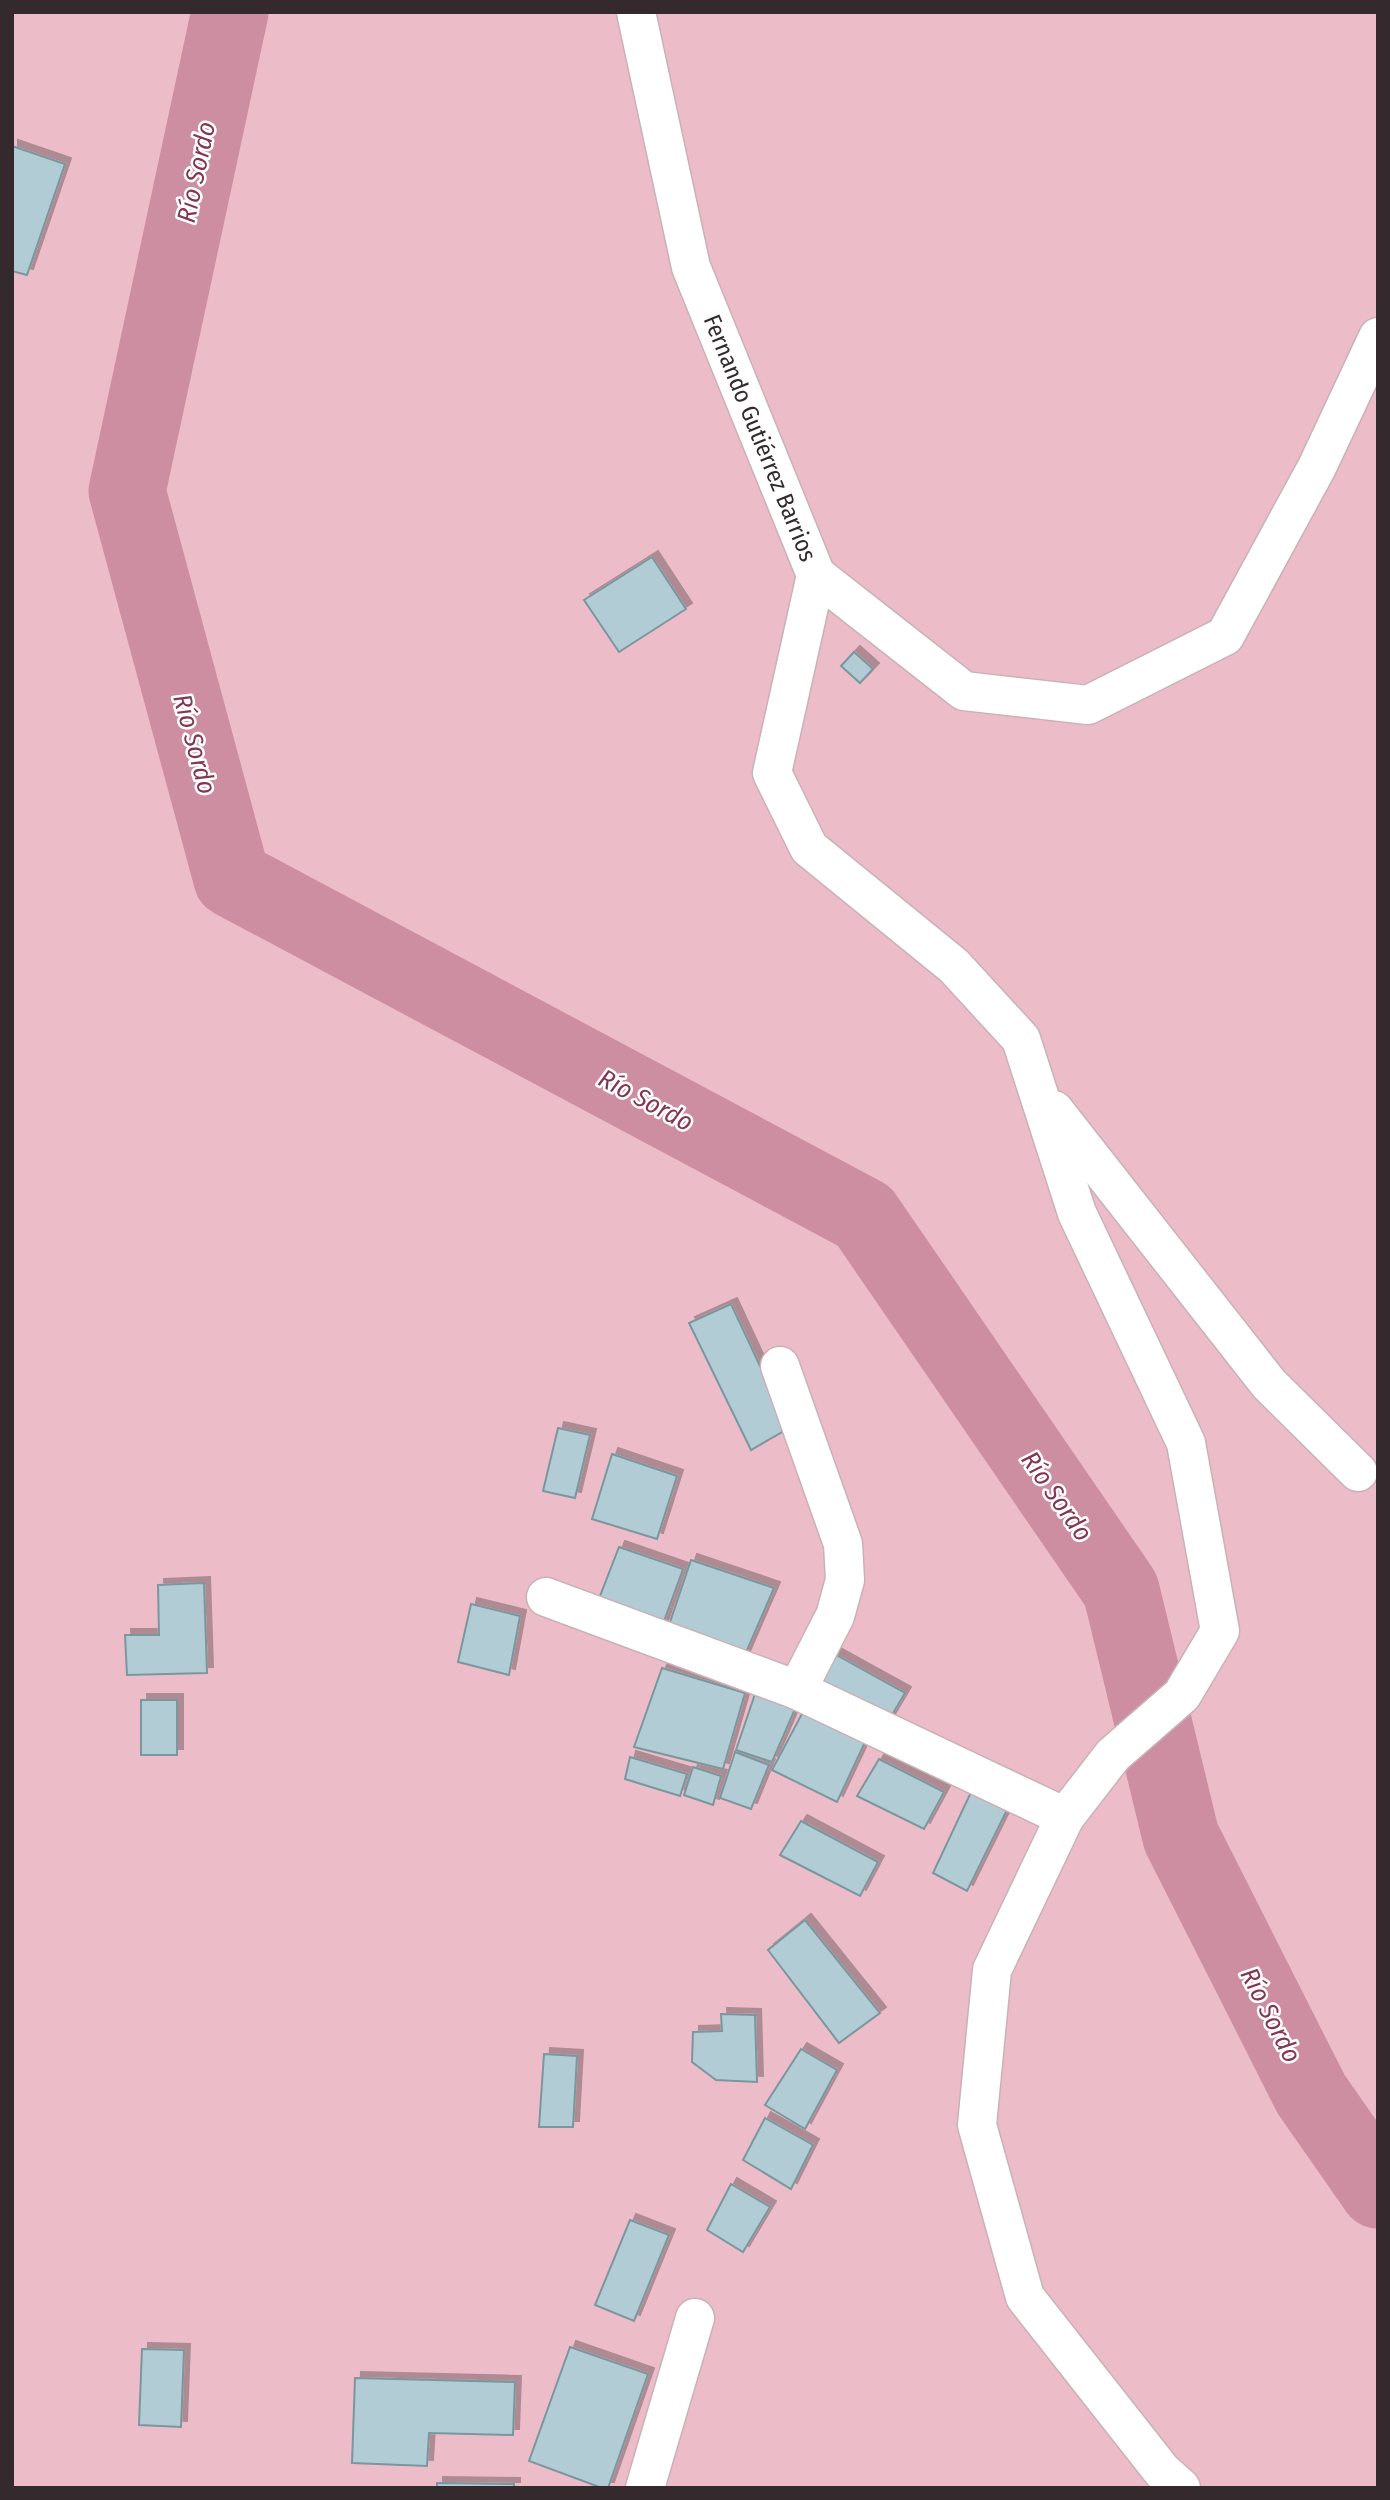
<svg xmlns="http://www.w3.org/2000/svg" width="1390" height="2500" viewBox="0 0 1390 2500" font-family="'Fira Sans Condensed',sans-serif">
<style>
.green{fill:#edbcc9}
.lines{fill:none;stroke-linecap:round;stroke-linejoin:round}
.river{stroke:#ce8ea1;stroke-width:77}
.building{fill:#b1ccd4;stroke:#7c969d;stroke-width:2;filter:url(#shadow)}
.minor-casing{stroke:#cab1b7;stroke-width:41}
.major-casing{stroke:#cab1b7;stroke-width:41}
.minor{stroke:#fff;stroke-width:38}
.major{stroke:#fff;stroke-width:38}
.labels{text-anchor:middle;stroke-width:5;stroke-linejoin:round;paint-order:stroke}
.street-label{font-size:24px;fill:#342a2d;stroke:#fff}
.water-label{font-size:26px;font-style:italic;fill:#843551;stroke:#fff}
</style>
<defs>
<filter id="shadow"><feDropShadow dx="6" dy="-6" stdDeviation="0" flood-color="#0004"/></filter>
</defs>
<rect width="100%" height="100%" fill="#fee8ee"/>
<!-- green -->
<rect class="green" x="12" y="12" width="1366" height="2476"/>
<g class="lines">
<!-- river -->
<path class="river" d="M230,12L127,491L232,879L864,1216L1121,1590L1181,1837L1311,2094L1378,2190"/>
</g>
<!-- building -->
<g class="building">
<path d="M12,146L65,164L27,275L12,271Z"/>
<path d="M652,557L686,609L619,652L584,600Z"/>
<path d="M854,652L873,669L860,683L841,666Z"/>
<path d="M731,1304L789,1428L751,1450L689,1323Z"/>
<path d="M558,1428L590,1435L575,1498L543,1491Z"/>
<path d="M612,1454L677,1476L657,1539L592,1519Z"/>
<path d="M619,1547L683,1569L659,1635L595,1609Z"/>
<path d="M691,1560L774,1588L741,1664L665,1637Z"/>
<path d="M204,1583L207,1673L127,1675L125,1635H159L158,1585Z"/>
<path d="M471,1604L520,1616L509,1675L458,1662Z"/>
<path d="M831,1652L905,1693L886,1725L811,1688Z"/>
<path d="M662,1668L745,1693L723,1769L634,1747Z"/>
<path d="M755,1694L795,1709L772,1762L736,1750Z"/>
<rect x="141" y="1700" width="36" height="55"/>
<path d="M804,1710L866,1740L837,1802L772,1770Z"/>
<path d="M735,1752L769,1765L751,1809L720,1798Z"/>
<path d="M630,1757L687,1774L680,1796L625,1779Z"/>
<path d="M879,1759L944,1792L924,1829L857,1796Z"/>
<path d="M693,1767L721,1776L713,1805L684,1795Z"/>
<path d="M972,1790L1008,1808L967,1891L933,1873Z"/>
<path d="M801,1821L878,1862L860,1896L780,1855Z"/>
<path d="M805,1920L880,2013L839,2043L768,1950Z"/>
<path d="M721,2014L755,2015L757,2082L716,2080L692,2062L693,2032L722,2031Z"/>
<path d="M801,2049L837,2070L805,2129L765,2105Z"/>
<path d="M544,2054L577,2056L573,2127H539Z"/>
<path d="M765,2118L813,2145L791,2189L743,2160Z"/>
<path d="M731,2184L770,2207L743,2252L707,2230Z"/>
<path d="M630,2220L669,2235L634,2321L595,2305Z"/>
<path d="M570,2347L648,2374L608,2488H602L529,2461Z"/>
<path d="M142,2349L184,2350L181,2427L139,2425Z"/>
<path d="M355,2378L515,2382L513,2435L429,2433L427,2466L352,2463Z"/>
<path d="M437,2483L514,2484V2488H437Z"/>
</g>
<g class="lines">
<!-- minor casing -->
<g class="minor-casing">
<g id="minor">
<path d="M816,575L772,773L809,848L954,966L1021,1039L1077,1213L1186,1443L1220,1631L1182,1695L1113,1755L1065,1817L992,1970L977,2125L1025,2297L1162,2471L1181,2488"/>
<path d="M1054,1110L1269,1384L1358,1472"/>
<path d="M780,1366L843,1544L845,1580L835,1616L797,1690"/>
<path d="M546,1597L797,1690L1065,1817"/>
<path d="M645,2488L695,2318"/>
</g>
</g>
<!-- major casing -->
<g class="major-casing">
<path id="major" d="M636,12L691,267L816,575L964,691L1088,705L1225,636L1317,467L1378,337"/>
</g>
<!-- minor -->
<use href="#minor" class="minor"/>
<!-- major -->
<use href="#major" class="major"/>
</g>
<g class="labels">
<!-- street labels -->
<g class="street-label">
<text transform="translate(760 438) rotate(68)" y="8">Fernando Gutiérrez Barrios</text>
</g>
<!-- water labels -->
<g class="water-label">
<text transform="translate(196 172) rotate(-78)" y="9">Río Sordo</text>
<text transform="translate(195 744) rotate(75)" y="9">Río Sordo</text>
<text transform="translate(646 1100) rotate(28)" y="9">Río Sordo</text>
<text transform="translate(1057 1496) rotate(55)" y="9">Río Sordo</text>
<text transform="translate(1271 2015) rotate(63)" y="9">Río Sordo</text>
</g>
</g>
<!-- border -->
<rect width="1390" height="2500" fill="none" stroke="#342a2d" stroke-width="28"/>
</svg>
